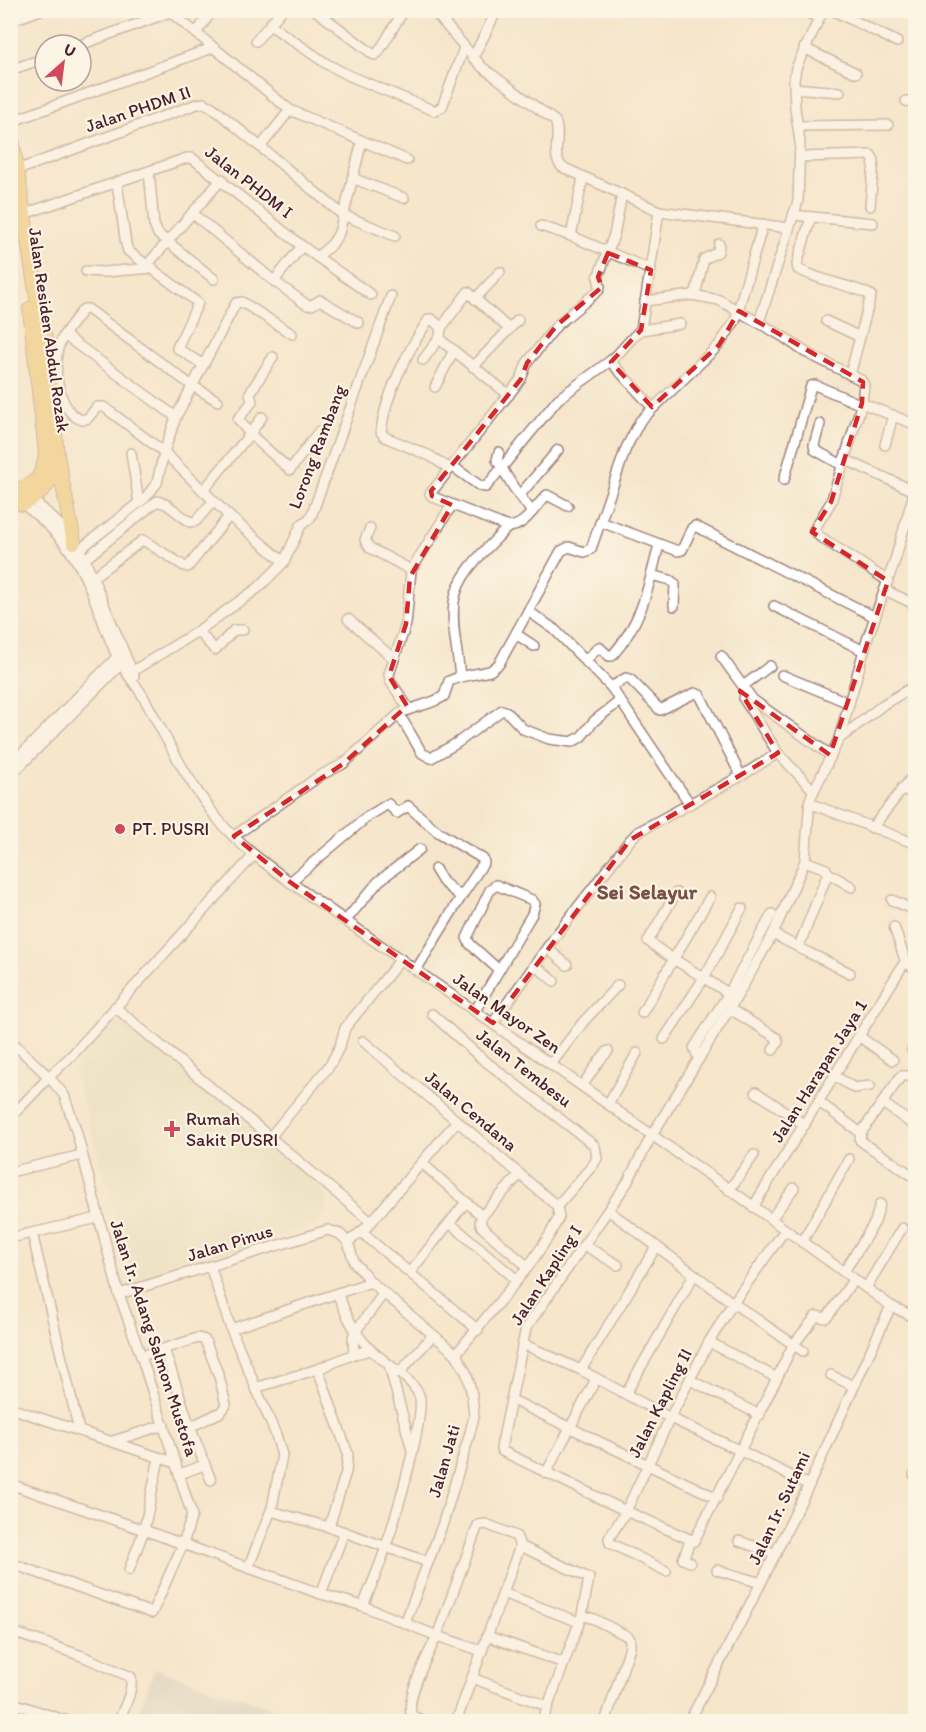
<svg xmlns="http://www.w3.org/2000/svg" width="926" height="1732" viewBox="0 0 926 1732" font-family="Itim,sans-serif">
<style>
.built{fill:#e2dcba}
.industrial{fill:#c5c5b8}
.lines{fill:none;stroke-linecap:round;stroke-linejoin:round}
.minor-casing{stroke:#a0827b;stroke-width:12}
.highway-casing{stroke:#a0827b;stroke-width:16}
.minor{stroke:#fff;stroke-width:9}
.highway{stroke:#f0c469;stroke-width:14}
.marked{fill:none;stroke:#d62828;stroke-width:4.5;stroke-dasharray:12 8;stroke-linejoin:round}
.poi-dot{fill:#d1495b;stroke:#fcf5e5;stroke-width:2}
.labels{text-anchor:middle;stroke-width:4.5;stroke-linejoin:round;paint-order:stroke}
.street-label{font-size:18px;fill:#4a1f2b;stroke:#fcf5e5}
.poi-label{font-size:18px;fill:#4a1f2b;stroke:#fcf5e5;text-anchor:start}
.quarter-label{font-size:21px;font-weight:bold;fill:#7a5047;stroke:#fcf5e5}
</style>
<rect width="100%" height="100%" fill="#fcf5e5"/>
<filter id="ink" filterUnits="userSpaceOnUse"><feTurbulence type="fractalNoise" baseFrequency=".0167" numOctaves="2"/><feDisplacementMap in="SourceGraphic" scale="12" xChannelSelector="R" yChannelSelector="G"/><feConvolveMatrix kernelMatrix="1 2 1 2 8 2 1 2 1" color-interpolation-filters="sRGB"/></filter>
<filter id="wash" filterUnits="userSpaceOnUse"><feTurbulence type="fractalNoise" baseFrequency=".008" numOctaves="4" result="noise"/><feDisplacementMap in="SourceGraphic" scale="24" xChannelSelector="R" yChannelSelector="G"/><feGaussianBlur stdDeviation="1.35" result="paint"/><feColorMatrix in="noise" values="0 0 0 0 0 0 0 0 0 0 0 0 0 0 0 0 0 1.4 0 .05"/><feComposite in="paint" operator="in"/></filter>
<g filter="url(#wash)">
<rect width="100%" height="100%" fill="#f5e6cb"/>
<!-- built -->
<path class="built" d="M124,1022L166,1053L319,1186L326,1198V1211L316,1222L304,1228L136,1286L74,1072L81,1053L92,1042L109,1027Z"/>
<!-- industrial -->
<path class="industrial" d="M155,1669L311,1721H135Z"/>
</g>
<g filter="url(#ink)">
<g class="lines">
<!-- minor casing -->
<g class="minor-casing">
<g id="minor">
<path d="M168,10L290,110L407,160"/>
<path d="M315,10L374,55L378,53L404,10"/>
<path d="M433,10L482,67L555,121C562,136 550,155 562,167L659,211L789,228"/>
<path d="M802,10L819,18"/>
<path d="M832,10L897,42"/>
<path d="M10,21L40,10"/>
<path d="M270,25L327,64L350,76L435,111L442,107L464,48"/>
<path d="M196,33L213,10"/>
<path d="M256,41L282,10"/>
<path d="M80,45L170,12"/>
<path d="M804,48L856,73"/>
<path d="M473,58L497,10"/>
<path d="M10,70L45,58"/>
<path d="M794,88L840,92"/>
<path d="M906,101L916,103"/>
<path d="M10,122L212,48"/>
<path d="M799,126L888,125"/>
<path d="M261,146L290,110"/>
<path d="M800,157L871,155L874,160L870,206"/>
<path d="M17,170L197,104L204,103L212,107L343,215L395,236"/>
<path d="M149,171L154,225L158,234L214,279"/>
<path d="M352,178L404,198"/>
<path d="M117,183L126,244L128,251L198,303L177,348L202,364"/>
<path d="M192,213L274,281L302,246"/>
<path d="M24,214L187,158H192L302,246L371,295"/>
<path d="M793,215L873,223"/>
<path d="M811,217L797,264L798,269C822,282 848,284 871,295L850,375"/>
<path d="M541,226L571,236L583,178"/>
<path d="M571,236L651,270"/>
<path d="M317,257L332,244L339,233L362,141"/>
<path d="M148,264L222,179"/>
<path d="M86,271L104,272L153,268"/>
<path d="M274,281L307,305H312L320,300L359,323"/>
<path d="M695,295L704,259L718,252L719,244"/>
<path d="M475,299L500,272"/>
<path d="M645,301L692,295L719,300L782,336L805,352L861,380L864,385L862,403L916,425"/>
<path d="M826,321L860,337"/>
<path d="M759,322L798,201L800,142L795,108L794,80L796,68L823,10"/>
<path d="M441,328L468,292L509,329"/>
<path d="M641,330L680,324"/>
<path d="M64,335L176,417"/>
<path d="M423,360L440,337"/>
<path d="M610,361C622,352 629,339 641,330L659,211"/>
<path d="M473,367L518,320"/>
<path d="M435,387L454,350"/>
<path d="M218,401L191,385L88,309H84L81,312C74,322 64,332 60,343C51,363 58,415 83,420L88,418L97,407H104L164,452L229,516L284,562"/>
<path d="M262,417L250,434L238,419L252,402L250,393L273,357"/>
<path d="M820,424L814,445L815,450L842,465"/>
<path d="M885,445L893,415"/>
<path d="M499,452L497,460L514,488L532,512"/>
<path d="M131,453L139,503"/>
<path d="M844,459L914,491"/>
<path d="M452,466L480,486L486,487L558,399L610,361L652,407"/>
<path d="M450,469L430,456L385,437L381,432C385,395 408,350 429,319H432L441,328L440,337L443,342L509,395"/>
<path d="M784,480L811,386L815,385L857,403H862L831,502L814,530L819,536L888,581"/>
<path d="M203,491L250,434L290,470L319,431"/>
<path d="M519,496L558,450"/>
<path d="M32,499L59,524L85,559L134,676"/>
<path d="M23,504C41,518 58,533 71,552C92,583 101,622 117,656C124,672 136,684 144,698C168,741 189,785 221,823C240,846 266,864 290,882L739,1196L891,1306L916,1318"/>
<path d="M568,506L547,495C535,506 525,527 508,527L433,497L430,494L521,379L527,363L557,325L599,290L600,286L598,277L614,235L622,194"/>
<path d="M10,512L17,500"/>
<path d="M601,522L678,551L682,550L692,528L695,526L875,617"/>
<path d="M370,528L365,540L370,548L411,570"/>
<path d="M79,550L146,497L157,483L164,452L176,417L236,303L242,302L292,334"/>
<path d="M85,559L157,501L166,504L190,522L196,521L209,506"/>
<path d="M651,575L670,580L675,584L674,606"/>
<path d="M93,577L143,540L184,566L188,567L229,516"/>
<path d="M885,590L916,605"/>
<path d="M774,606L864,651"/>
<path d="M528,611L554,629L611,687L626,678L630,679L660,710L695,693L700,695L741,776"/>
<path d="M348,619L394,659"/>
<path d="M198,631L215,650L234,630H243"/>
<path d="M516,634L534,646"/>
<path d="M721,656L753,700L830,755"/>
<path d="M586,660L599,647L609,656H612C643,620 648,588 659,545"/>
<path d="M128,674L198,631L258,588L284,562L301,525L310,518L312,514L391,296"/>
<path d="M782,675L849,703"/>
<path d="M460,677L490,671L499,664L561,551L569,547L584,552L591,549L626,448L640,421L719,345L735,321L763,224"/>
<path d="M743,686L770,666"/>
<path d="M611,687L690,804"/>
<path d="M746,691L744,699L778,753"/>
<path d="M409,709L390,681L389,674L406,624L411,570L452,505"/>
<path d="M399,714L422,753L431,758L457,743L502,710L507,712L523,729L549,739L572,742L581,737L594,721L620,701"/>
<path d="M839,739L884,704L916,685"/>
<path d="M10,766L120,654"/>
<path d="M10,776L123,662"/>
<path d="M902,788L916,796"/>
<path d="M809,803L916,844"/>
<path d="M872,828L916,772"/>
<path d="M234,836L321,775L343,764L399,714C414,706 431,705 444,696L449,681L460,677C458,653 451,626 454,602C458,572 488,548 508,527"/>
<path d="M805,861L826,869L828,873L852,887"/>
<path d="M828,873L799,946L801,949L850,973"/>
<path d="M290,882L367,817L388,804L397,813L408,806L438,832L483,859L484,862L461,897"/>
<path d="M676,893L648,941L664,953L733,996"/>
<path d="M892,900L916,911"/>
<path d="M346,920L379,881L420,849"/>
<path d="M894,927L906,963"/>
<path d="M773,934L800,948"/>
<path d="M547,948L567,965"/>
<path d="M535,965L554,981"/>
<path d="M416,970L461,897L443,882L435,869"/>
<path d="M115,1007L371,1222"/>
<path d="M730,1009L777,1038L778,1042L773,1050"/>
<path d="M475,1011L532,914L535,904L532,900L496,885L490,890L467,938L470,944L499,970"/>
<path d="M642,1013L710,897"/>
<path d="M432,1014L480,1057L595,1146L597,1158L593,1165L557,1206"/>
<path d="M493,1023L557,934L630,840L638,832L741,776L778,753L813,790"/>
<path d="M860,1037L893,1060"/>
<path d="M664,1039L704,978L742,908"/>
<path d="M10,1040L49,1077L74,1053L254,855"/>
<path d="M363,1041L557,1206"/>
<path d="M912,1050L916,1043"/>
<path d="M699,1059L694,1048L729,993L772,914"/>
<path d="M551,1064L584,1021L618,985"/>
<path d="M835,1076L854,1088L870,1086"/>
<path d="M582,1086L600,1060L608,1051"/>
<path d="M756,1092L805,1125"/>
<path d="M819,1102L861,1133L901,1076H909L916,1081"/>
<path d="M883,1103L916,1127"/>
<path d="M608,1104L637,1053"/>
<path d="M10,1118L49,1077L64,1095L76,1130L119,1294L141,1356L192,1515L183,1544L152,1613L10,1563"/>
<path d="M861,1133L860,1140L865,1144L916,1178"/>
<path d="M270,1137L330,1065L340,1046L345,1028L401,959"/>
<path d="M422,1163L482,1216L520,1174"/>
<path d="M10,1172L82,1155"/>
<path d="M729,1190L754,1155"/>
<path d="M753,1207L903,965L906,963L916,969"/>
<path d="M609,1211L733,1303L803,1351"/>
<path d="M482,1216L480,1222L482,1227L528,1267"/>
<path d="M771,1219L794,1188"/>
<path d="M450,1223L517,1280"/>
<path d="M361,1232L478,1330"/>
<path d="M32,1233L79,1430"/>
<path d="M10,1238L98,1218"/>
<path d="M348,1242L367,1227L457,1121"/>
<path d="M802,1242L849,1159"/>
<path d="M584,1245L618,1265"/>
<path d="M210,1266L231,1329L371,1282"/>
<path d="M410,1272L466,1202"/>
<path d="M844,1272L875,1222L880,1204"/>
<path d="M866,1288L902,1228"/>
<path d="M337,1293C346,1313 353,1332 369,1348C383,1362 410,1376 419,1395C427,1413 394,1522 386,1546C380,1566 371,1586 363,1606"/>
<path d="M119,1294L328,1230L340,1234L348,1242L354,1262L371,1282L456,1354L467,1374L472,1395L474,1416L470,1433L443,1523L405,1623"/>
<path d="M231,1329L276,1435L282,1455L272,1508L248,1568"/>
<path d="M709,1342L777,1378L694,1541L626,1511L502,1451L501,1448L526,1328L627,1183L652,1135L736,998L773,934L805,861L810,799L839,739L867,640L895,560L916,486"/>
<path d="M523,1344L581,1370L670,1418L741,1451L809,1485"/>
<path d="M164,1349L190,1427L211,1480"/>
<path d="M354,1354L353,1337L355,1332L384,1293"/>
<path d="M456,1354L528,1267L549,1236L559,1217L557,1206"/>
<path d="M141,1356L198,1338L205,1340L219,1376L226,1405L221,1412L190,1427"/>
<path d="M389,1365L412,1450"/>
<path d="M318,1369L348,1454L346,1472L329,1527"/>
<path d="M581,1370L656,1247"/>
<path d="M399,1373L433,1335"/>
<path d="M831,1375L853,1386"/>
<path d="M777,1378C783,1366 788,1353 795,1343C802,1333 809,1326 816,1316L825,1318L828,1316L854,1279"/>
<path d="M690,1380L760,1415"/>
<path d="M255,1388L318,1369L354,1354L371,1350"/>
<path d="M626,1393L694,1275"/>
<path d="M512,1400L717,1498"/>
<path d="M10,1408L176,1463"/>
<path d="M113,1441L164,1425"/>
<path d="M546,1473L596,1379"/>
<path d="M180,1474L204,1465"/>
<path d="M914,1475L916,1474"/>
<path d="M10,1484L144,1530L321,1594L363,1606L437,1636L478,1525L486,1524L516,1536L520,1546L456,1722"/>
<path d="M271,1511L336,1529L428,1562"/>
<path d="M690,1541L683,1559L690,1562"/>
<path d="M739,1541L776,1554"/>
<path d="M520,1546L589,1578L582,1615L542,1722"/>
<path d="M129,1570L144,1530L159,1458"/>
<path d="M717,1570L761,1583"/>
<path d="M666,1571L610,1543L609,1538L626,1511L670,1418L709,1342L733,1303L785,1230"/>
<path d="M503,1593L579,1622"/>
<path d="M321,1594L344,1532"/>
<path d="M582,1615L594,1619L627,1636L630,1639V1647L605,1722"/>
<path d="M10,1631L82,1656L131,1677C133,1692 124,1708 118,1722"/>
<path d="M487,1636L564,1663"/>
<path d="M472,1678L547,1706"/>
<path d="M10,1702L70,1722"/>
<path d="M428,1722L412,1716C404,1699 429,1653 437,1636L482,1651"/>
<path d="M689,1722L761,1583L809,1485L891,1306"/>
</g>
</g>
<!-- highway casing -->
<g class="highway-casing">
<g id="highway">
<path d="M10,127L38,304L47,351L57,455L74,542"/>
<path d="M10,494C33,485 43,480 46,454L30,309"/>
<path d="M10,496L23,504C42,494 53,482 57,460"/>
</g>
</g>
<!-- minor -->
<use href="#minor" class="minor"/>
<!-- highway -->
<use href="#highway" class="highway"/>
</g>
</g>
<!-- marked area -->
<path d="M0 0H926V1732H0ZM608,253L651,270L641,330L611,362L652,407L719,345L739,311L863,382L862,403L831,502L812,532L888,581L830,755L740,691L778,753L630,840L493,1023L290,882L234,836L343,764L407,706L389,676L406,624L410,577L452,505L432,496L431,491L521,379L527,363L557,325L602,287L598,277Z" fill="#f5e6cb" fill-opacity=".55" fill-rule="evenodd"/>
<path class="marked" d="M608,253L651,270L641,330L611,362L652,407L719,345L739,311L863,382L862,403L831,502L812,532L888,581L830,755L740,691L778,753L630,840L493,1023L290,882L234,836L343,764L407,706L389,676L406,624L410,577L452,505L432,496L431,491L521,379L527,363L557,325L602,287L598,277Z"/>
<!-- markers -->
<g class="poi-dot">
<circle cx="120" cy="829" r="6"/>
<path d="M169 1120h6v6h6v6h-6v6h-6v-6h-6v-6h6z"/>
</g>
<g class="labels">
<!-- street labels -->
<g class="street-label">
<text transform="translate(138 109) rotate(-19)" y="6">Jalan PHDM II</text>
<text transform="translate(249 182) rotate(38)" y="6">Jalan PHDM I</text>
<text transform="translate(49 330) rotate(82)" y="6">Jalan Residen Abdul Rozak</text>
<text transform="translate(317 447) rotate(-69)" y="6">Lorong Rambang</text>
<text transform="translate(507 1013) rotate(35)" y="6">Jalan Mayor Zen</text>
<text transform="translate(524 1068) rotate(38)" y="6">Jalan Tembesu</text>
<text transform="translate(819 1071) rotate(-58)" y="6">Jalan Harapan Jaya 1</text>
<text transform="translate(471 1111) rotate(40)" y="6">Jalan Cendana</text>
<text transform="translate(230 1243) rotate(-17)" y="6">Jalan Pinus</text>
<text transform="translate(546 1275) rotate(-57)" y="6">Jalan Kapling I</text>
<text transform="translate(154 1338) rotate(72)" y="6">Jalan Ir. Adang Salmon Mustofa</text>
<text transform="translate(660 1403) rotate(-63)" y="6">Jalan Kapling II</text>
<text transform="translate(444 1461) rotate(-74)" y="6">Jalan Jati</text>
<text transform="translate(779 1508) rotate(-65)" y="6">Jalan Ir. Sutami</text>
</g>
<!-- poi labels -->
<g class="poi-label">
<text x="132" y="835">PT. PUSRI</text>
<text x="186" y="1125">Rumah<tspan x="186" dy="21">Sakit PUSRI</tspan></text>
</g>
<!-- quarter labels -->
<g class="quarter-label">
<text x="647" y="899">Sei Selayur</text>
</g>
</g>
<!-- margin -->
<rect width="926" height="1732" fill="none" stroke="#fcf5e5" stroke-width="36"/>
<!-- north arrow -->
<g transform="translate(63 63) rotate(28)"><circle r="28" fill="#fcf5e5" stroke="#b59f9b" stroke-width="1.5"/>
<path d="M0-4.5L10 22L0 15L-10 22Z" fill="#d1495b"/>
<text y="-9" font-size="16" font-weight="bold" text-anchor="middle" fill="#4a1f2b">U</text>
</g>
</svg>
